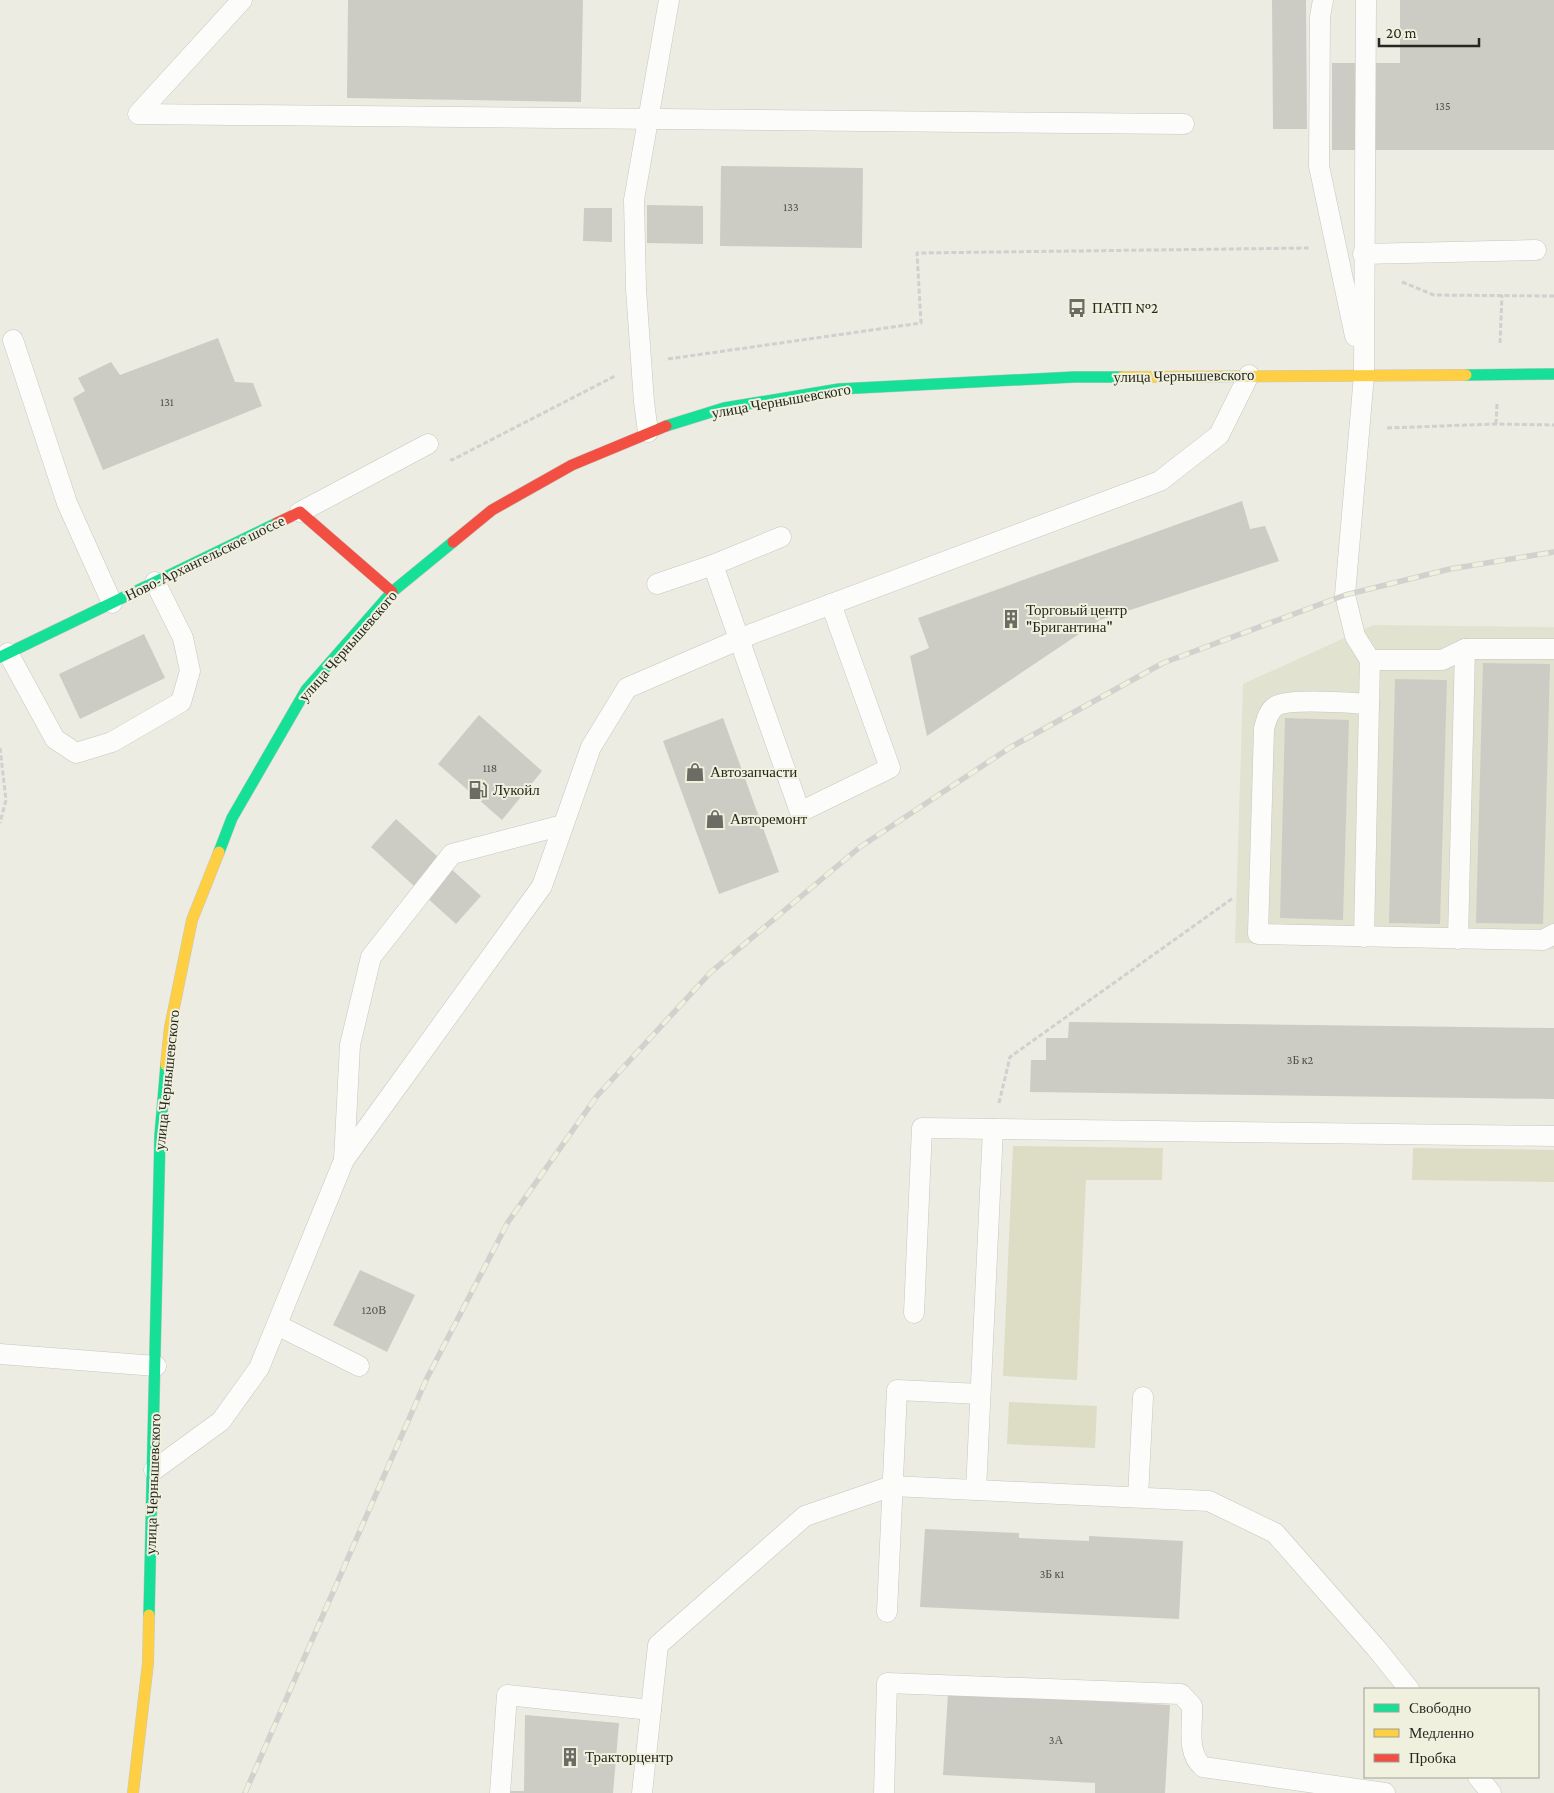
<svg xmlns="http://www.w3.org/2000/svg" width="1554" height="1793" viewBox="0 0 1554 1793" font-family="'Crimson Pro',serif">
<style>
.built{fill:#e2e2d1}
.green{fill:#ddddc5}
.building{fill:#ccccc4}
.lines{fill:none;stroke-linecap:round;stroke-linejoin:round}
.lane-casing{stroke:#c7c7bf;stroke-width:21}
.fast-casing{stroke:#c7c7bf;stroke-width:12}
.slow-casing{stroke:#c7c7bf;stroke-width:12}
.jam-casing{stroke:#c7c7bf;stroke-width:12}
.path{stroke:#d0d0ce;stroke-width:3;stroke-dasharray:5 2.5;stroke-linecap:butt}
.lane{stroke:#fcfcfb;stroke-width:20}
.fast{stroke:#16e098;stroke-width:11}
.slow{stroke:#ffcf43;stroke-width:11}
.jam{stroke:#f24e42;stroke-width:11}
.rail-casing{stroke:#d1d1ce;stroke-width:5.5}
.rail{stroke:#f0f0de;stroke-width:4;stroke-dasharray:11;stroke-linecap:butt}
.labels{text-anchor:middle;stroke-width:4;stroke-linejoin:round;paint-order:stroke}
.number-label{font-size:12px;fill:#505049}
.poi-label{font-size:15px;fill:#272720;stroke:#f0f0de;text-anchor:start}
.street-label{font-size:15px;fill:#272720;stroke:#f0f0de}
</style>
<rect width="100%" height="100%" fill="#ecece2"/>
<!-- built -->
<path class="built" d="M1373,625L1554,627V949L1235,943L1243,684Z"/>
<!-- green -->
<g class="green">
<path d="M1013,1146L1163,1148L1162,1180H1086L1077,1380L1003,1376Z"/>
<path d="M1413,1148L1554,1150V1182L1412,1180Z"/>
<path d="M1009,1402L1097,1406L1095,1448L1007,1444Z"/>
</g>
<!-- building -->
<g class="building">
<path d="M348,0H583L581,102L347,98Z"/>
<path d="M1272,0H1306L1307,129H1273Z"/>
<path d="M1400,0H1554V150H1332V63H1400Z"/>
<path d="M721,166L863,168L862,248L720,246Z"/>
<path d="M647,205L703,206V244L647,243Z"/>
<path d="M584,208H612V242L583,241Z"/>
<path d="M218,338L235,382L253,383L262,406L103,470L73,398L85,391L78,378L111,362L120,375Z"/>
<path d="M1242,501L1250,529L1265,526L1279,561L1100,620L927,736L910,656L929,648L918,618Z"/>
<path d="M144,634L165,678L80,719L59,674Z"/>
<path d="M1483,663L1550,664L1543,924L1476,923Z"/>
<path d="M1395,679L1447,680L1440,924L1389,923Z"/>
<path d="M479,715L542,771L502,820L438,764Z"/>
<path d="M723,718L779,872L719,894L663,741Z"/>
<path d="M1285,718L1349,720L1343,920L1280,918Z"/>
<path d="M396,819L481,896L456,924L371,847Z"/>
<path d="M1069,1022L1554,1028V1099L1030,1092L1031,1060H1046V1038H1068Z"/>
<path d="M360,1270L415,1295L387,1352L333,1325Z"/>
<path d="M925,1529L1019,1533V1538L1089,1541V1536L1183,1541L1179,1619L920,1607Z"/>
<path d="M948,1693L1170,1705L1165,1793H1095V1783L943,1775Z"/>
<path d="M525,1715L619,1723L613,1793H509V1791H524Z"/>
</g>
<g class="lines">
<!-- lane casing -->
<g class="lane-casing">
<g id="lane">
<path d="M242,0L138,114L1184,124"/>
<path d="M1323,0L1320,17L1319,166L1355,336"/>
<path d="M1366,0L1364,375L1345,595L1355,636L1370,660L1369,704C1350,703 1290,698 1276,706C1268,711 1266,721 1264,729L1258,934L1543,940L1554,934"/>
<path d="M1363,254L1536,250"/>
<path d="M13,340L67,503L112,603"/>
<path d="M648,432L644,402L636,289L634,200L669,0"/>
<path d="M300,512L428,444"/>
<path d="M781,537L713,565L800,812L890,768L831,604"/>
<path d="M657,584L713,565"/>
<path d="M8,653L55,739L76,753L112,742L181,702L190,671L183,638L155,582"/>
<path d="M1370,660H1442L1465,649H1554"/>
<path d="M1364,937L1369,704"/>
<path d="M1458,939L1465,649"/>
<path d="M344,1160L350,1045L371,957L452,854L563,825"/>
<path d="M914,1313L922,1128L1554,1136"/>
<path d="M277,1325L359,1366"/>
<path d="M0,1354L156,1366"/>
<path d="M154,1470L221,1421L259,1368L344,1160L542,886L591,747L627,688L754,633L1160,481L1219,435L1249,375"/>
<path d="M976,1490L993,1129"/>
<path d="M1138,1497L1143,1397"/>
<path d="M887,1612L897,1390L980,1394"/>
<path d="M1478,1777L1491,1793"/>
<path d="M500,1793L507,1695L651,1710"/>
<path d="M642,1793L658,1645L805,1516L892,1486L1209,1501L1275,1533L1376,1648L1409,1689"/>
<path d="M884,1793L887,1683L1181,1694L1192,1706C1193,1726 1186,1753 1203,1767L1385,1793"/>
</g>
</g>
<!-- fast casing -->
<g class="fast-casing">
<g id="fast">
<path d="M1466,375L1554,374"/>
<path d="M666,426L724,408L839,389L1074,377H1122"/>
<path d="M0,657L277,523"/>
<path d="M219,852L232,818L306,690L392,592L453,542"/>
<path d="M149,1615L160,1135L166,1065"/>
</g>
</g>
<!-- slow casing -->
<g class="slow-casing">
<g id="slow">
<path d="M1122,377L1466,375"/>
<path d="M166,1065L170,1027L192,920L219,852"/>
<path d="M133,1793L148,1663L149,1615"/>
</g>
</g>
<!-- jam casing -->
<g class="jam-casing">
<g id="jam">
<path d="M277,523L300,512L392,592"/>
<path d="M453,542L492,510L572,465L666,426"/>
</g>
</g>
<!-- path -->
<g class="path">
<path d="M1402,282L1434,295L1554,296"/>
<path d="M1500,343L1502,295"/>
<path d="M668,359L921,323L917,253L1310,248"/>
<path d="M1496,424L1497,404"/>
<path d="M1387,428L1496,424L1554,425"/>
<path d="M450,459L452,460L615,376"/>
<path d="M0,748L6,800L0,823"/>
<path d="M999,1103L1010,1057L1233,898"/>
</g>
<!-- lane -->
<use href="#lane" class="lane"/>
<!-- fast -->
<use href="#fast" class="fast"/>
<!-- slow -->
<use href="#slow" class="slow"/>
<!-- jam -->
<use href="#jam" class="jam"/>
<!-- rail casing -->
<g class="rail-casing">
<path id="rail" d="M245,1793L426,1380L508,1222L597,1096L711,972L860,847L1011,747L1163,663L1345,595L1450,569L1554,552"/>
</g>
<!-- rail -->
<use href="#rail" class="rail"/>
</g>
<!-- icons -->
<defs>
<g id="bus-bare" transform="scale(1.5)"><path d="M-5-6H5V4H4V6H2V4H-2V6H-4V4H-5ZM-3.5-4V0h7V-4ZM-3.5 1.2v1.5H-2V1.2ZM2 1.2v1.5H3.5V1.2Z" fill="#6c6c64" stroke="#f0f0de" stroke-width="2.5" paint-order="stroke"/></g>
<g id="building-bare" transform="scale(1.5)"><path d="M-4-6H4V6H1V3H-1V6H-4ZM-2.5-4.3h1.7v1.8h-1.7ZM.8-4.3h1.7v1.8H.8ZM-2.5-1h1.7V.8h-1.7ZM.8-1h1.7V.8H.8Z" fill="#6c6c64" stroke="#f0f0de" stroke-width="2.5" paint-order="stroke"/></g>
<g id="shop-bare" transform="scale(1.5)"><path d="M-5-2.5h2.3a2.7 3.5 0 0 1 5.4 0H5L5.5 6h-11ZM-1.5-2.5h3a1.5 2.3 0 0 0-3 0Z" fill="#6c6c64" stroke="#f0f0de" stroke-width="2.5" paint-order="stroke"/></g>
<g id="fuel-bare" transform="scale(1.5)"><path d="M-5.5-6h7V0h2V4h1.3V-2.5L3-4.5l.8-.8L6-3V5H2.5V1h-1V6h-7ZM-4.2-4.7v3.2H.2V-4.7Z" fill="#6c6c64" stroke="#f0f0de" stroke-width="2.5" paint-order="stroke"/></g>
</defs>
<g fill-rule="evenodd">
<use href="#bus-bare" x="1077" y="308"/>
<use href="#building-bare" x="1011" y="619"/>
<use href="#shop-bare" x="695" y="772"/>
<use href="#fuel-bare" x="478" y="790"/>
<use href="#shop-bare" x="715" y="819"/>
<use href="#building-bare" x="570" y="1757"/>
</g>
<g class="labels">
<!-- number labels -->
<g class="number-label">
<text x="1443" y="110">135</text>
<text x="791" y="211">133</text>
<text x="167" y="406">131</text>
<text x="490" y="772">118</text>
<text x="1300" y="1064">3Б к2</text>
<text x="374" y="1314">120В</text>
<text x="1052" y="1578">3Б к1</text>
<text x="1056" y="1744">3А</text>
</g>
<!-- poi labels -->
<g class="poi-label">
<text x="1092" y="313">ПАТП №2</text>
<text x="1026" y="615">Торговый центр<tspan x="1026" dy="17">"Бригантина"</tspan></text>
<text x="710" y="777">Автозапчасти</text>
<text x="493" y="795">Лукойл</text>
<text x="730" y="824">Авторемонт</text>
<text x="585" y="1762">Тракторцентр</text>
</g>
<!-- street labels -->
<g class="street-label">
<text transform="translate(1184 376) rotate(-1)" y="5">улица Чернышевского</text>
<text transform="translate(781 401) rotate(-10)" y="5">улица Чернышевского</text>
<text transform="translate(205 558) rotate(-26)" y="5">Ново-Архангельское шоссе</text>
<text transform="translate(348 646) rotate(-49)" y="5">улица Чернышевского</text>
<text transform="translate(167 1080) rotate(-84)" y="5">улица Чернышевского</text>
<text transform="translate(153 1484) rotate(-88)" y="5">улица Чернышевского</text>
</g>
</g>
<!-- legend -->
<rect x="1364" y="1688" width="175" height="90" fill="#f0f0de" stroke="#a0a092"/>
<rect x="1374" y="1704" width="25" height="8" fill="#16e098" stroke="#a0a092"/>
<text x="1409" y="1713" font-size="15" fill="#272720">Свободно</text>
<rect x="1374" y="1729" width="25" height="8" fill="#ffcf43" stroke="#a0a092"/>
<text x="1409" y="1738" font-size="15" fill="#272720">Медленно</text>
<rect x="1374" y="1754" width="25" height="8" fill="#f24e42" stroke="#a0a092"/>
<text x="1409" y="1763" font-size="15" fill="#272720">Пробка</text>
<!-- scale -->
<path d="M1379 38v8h100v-8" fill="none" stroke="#272720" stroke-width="2.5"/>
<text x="1386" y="38" font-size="15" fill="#272720" stroke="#f0f0de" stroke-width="4" paint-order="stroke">20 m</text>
</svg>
